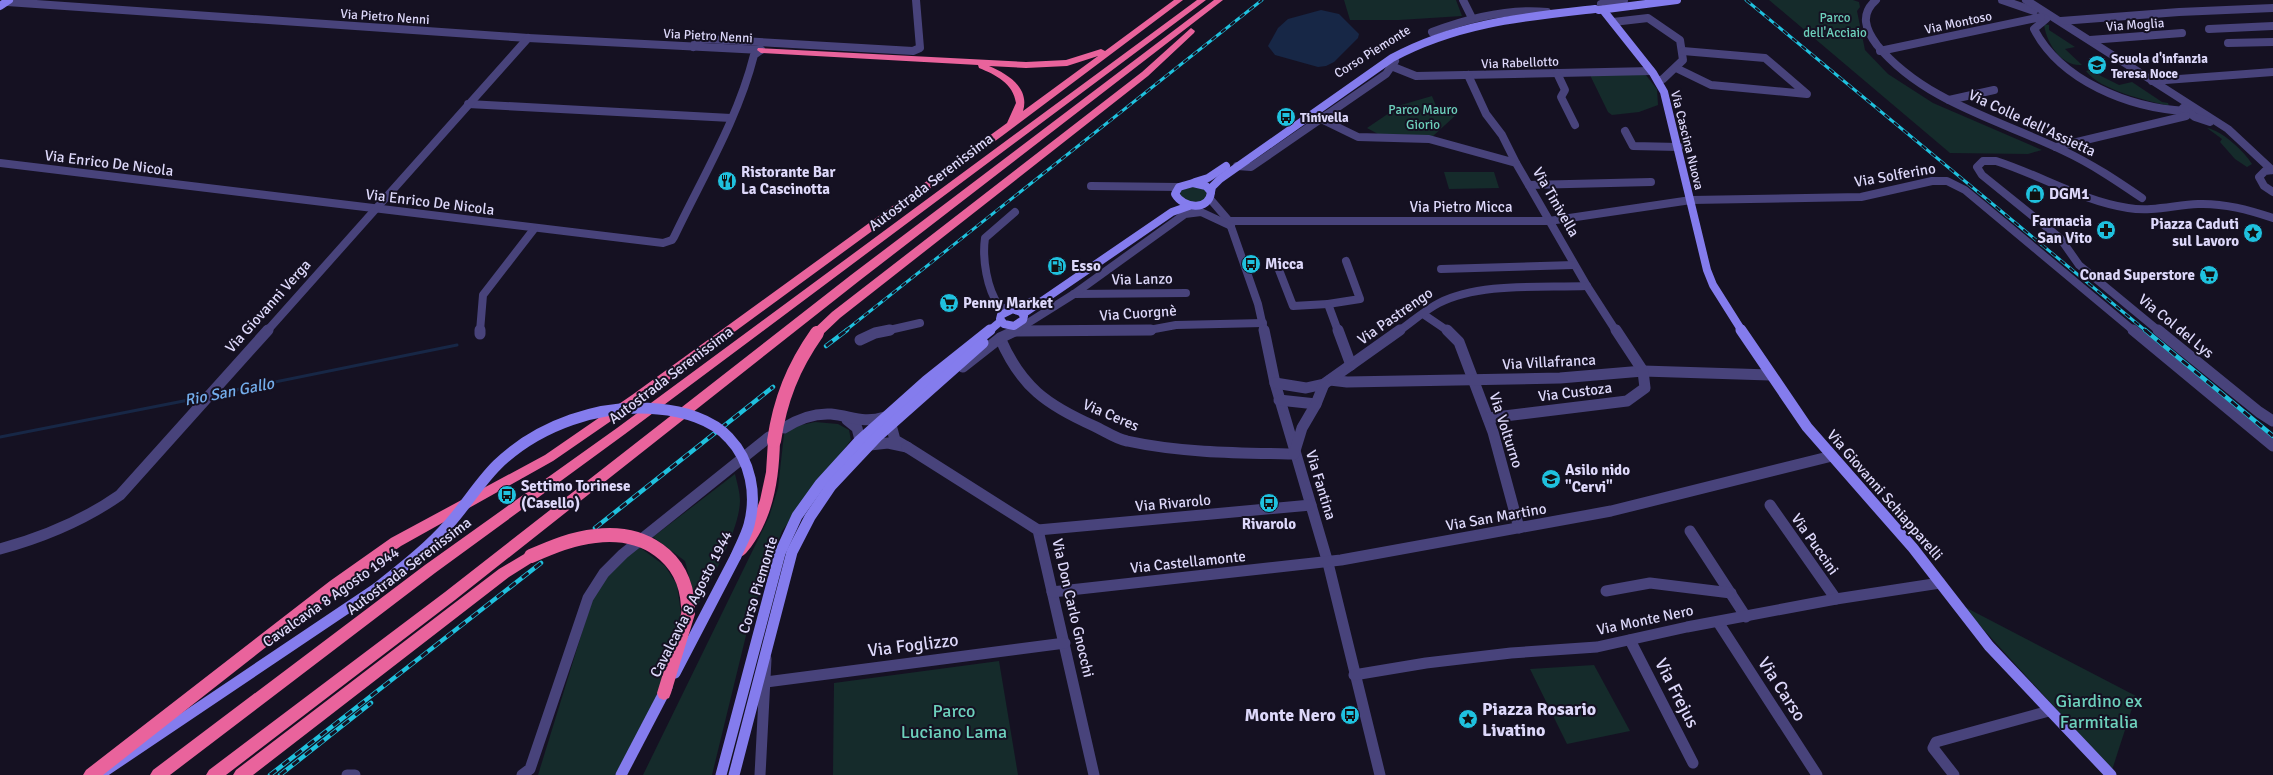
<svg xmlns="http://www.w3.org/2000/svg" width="2273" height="775" viewBox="0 0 2273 775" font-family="Signika,sans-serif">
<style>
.green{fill:#152b2b}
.water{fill:#172746}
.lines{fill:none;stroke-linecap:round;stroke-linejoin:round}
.stream{stroke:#172746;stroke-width:3}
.street-far1{stroke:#48437b;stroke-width:8}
.street{stroke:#48437b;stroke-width:11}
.secondary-far1{stroke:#847ced;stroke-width:8}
.secondary{stroke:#847ced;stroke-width:11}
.highway{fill:#e9639c;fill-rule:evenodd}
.rail-far1-casing{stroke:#1fc1de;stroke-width:3}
.rail-casing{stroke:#1fc1de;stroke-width:4.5}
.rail-far1{stroke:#151122;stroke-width:2;stroke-dasharray:6;stroke-linecap:butt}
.rail{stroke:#151122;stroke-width:3;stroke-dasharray:8;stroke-linecap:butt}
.secondary-bridge{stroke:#847ced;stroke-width:11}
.highway-bridge{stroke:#e9639c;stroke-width:14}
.labels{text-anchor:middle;stroke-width:4;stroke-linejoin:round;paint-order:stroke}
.far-street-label{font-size:13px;fill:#ddd8fa;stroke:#151122}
.far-park-label{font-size:13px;fill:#6dd0bc;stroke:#151122}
.far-poi-label{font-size:13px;font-weight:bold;fill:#ddd8fa;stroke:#151122;text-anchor:start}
.street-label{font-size:15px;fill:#ddd8fa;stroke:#151122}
.poi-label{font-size:15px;font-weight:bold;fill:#ddd8fa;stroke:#151122;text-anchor:start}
.water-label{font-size:16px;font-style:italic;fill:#74aeec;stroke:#151122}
.near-street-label{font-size:18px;fill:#ddd8fa;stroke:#151122}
.near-park-label{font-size:18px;fill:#6dd0bc;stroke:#151122}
.near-poi-label{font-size:18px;font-weight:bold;fill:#ddd8fa;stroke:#151122;text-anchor:start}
</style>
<rect width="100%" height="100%" fill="#151122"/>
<!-- green -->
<g class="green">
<path d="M1344,0H1456L1462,16L1399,20H1350Z"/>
<path d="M1769,0H1853L1859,2L1860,7L1857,11L1865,50L1888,74L1933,103L2042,150L2028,154L1950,153Z"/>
<path d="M2044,24L2049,25V30L2075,47L2065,49L2082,65C2061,67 2046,42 2044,24Z"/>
<path d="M2089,70L2119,85L2132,82L2162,102L2168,103L2169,106C2145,100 2100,90 2086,71Z"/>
<path d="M1645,74L1657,89L1658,105L1639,112L1612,115L1608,112L1590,75Z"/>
<path d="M1432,96L1436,106L1457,114L1433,136L1378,134L1367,128L1401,105Z"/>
<path d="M2207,128C2221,130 2245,152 2252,164L2247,167L2235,159L2220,142L2222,139Z"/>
<path d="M1494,172L1499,188L1449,189L1444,172Z"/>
<path d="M1197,186L1207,191L1205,200L1193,203L1180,196L1181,190Z"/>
<path d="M815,422L838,424L849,430L851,440L782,531L751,615L712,775H643L769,517L778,488L784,434L797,426Z"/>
<path d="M735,474C737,483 740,492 740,501C739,532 711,579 697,607L685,561L653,537Z"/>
<path d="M638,546L665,566L677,585L681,614L657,697L619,775H538L592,600L608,573Z"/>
<path d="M1961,605L2136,696L2112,770Z"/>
<path d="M999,661L1018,775H833L834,683Z"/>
<path d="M1594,665L1630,731L1567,744L1530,669Z"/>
</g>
<!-- water -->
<path class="water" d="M1321,10L1339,14L1359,34L1358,38L1334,62L1326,66L1318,67L1275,55L1268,46L1278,28L1288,19Z"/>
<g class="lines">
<!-- stream -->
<g class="stream">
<path d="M216,394L457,345"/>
<path d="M0,437L204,397"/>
</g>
<!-- street-far1 -->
<g class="street-far1">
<path d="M1463,0L1472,18"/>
<path d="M1876,0C1860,14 1865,29 1877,45C1924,102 2000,120 2064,151C2092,164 2117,181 2142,198"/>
<path d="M2002,0L2034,11"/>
<path d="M2026,0L2228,129L2272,170"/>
<path d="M7,2L528,38L761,50"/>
<path d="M1601,4L1624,0"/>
<path d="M2046,19L2034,29C2061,81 2129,108 2186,111"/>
<path d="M2061,21L2179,12L2273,8"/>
<path d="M1613,22L1648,18L1680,40L1683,60L1663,79L1658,81"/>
<path d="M2209,29L2273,26"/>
<path d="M1432,32C1469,18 1508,8 1547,12"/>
<path d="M2090,40L2182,33"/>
<path d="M2228,43L2273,42"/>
<path d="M693,47L697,40L706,39L913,51L920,48L916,0"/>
<path d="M1880,51L2041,17"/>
<path d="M1391,66L1416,76L1651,71"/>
<path d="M1676,68L1711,85L1807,94L1765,58L1683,51"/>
<path d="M1557,73L1565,90L1561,97L1575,125"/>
<path d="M1468,75L1486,114L1502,135L1516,163"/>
<path d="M2152,81L2273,72"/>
<path d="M1949,100L1994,90"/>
<path d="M468,104L731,118"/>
<path d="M2183,108L2195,117L2210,122"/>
<path d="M1321,119L1358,137L1429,139L1516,163L1587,286L1616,331"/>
<path d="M1625,131L1633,146L1679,147"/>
<path d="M2056,147L2186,116"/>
<path d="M0,163L663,243L672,240L674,237C702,178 738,119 754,55L761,50"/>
<path d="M1237,166L1251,167L1386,74L1395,61"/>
<path d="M2273,170L2265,171L2259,177L2264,186L2273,192"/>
<path d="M1529,185L1651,182"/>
<path d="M1091,186L1179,187"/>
<path d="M1211,200L1229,221L1258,304L1264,331"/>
<path d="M1229,221H1549L1691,200L1861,197L1932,181H1947L1965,190L2134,331"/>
<path d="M1441,269L1574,265"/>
<path d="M1279,270L1293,306L1328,304"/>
<path d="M1074,294L1186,293"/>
<path d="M1008,310L999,306C987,289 982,259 985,238L1015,212"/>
<path d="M1423,314L1448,331"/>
<path d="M267,331L528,38"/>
<path d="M480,331L483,295L534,229"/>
<path d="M885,331L920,323"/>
<path d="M1015,331L1074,294L1185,214L1201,212L1231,226"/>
<path d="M1054,331L1149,330L1176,325L1263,323"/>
<path d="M1338,331L1328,304L1360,299L1346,261"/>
<path d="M1399,331C1412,322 1425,310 1439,303C1480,282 1542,288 1587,286"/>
<path d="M2159,331L2079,265L2060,238L1982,175L1977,167L1983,161H1996C2040,175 2082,201 2128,208C2152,212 2175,205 2198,204C2224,203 2249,210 2273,218"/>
</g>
<!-- street -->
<g class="street">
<path d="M1264,330L1275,383L1328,563L1380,775"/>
<path d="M1338,330L1351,365"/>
<path d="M1447,330L1459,342L1493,432L1519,528"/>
<path d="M2133,330L2273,446"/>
<path d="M2158,330L2259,412L2273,421"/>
<path d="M1016,331L1151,330"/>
<path d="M480,334V330"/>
<path d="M1000,338C1021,387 1047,405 1094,426C1105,431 1116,439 1127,441C1182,453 1239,453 1294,454"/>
<path d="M860,340L875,333L890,330"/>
<path d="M963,367L1000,338L1017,330"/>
<path d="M1330,380L1347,382L1560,378L1643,371L1770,375"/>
<path d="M1275,383L1306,388L1324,384L1400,330"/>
<path d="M1279,400L1316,404"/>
<path d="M1488,418L1627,401L1645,388L1643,371L1616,330"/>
<path d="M847,420L857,428L860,440"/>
<path d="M784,428C798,419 814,413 831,414C852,416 862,424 885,417"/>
<path d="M870,445L888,443L907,447L895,440L891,425"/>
<path d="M907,447L1038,530L1094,775"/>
<path d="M1294,454L1302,428L1316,404L1324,384"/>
<path d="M1770,505L1836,599"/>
<path d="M1038,530L1311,505"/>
<path d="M1690,531L1746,617"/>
<path d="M0,549C44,537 83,521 120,495L268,330"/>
<path d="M1606,591L1650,583L1731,593"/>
<path d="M1052,592L1341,560L1611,511L1832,456"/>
<path d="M1718,622L1817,775"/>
<path d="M1630,640L1693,763"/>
<path d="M1354,675L1426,663L1511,653L1597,647L1687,627L1836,599L1940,583"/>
<path d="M766,682L1065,643"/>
<path d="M347,775H355"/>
<path d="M522,775L530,769L588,598L604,573L623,554L769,437"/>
<path d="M760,775L766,659"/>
<path d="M1954,775L1933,748L1936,742L2049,711"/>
</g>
<!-- secondary-far1 -->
<g class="secondary-far1">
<path d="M0,6L9,0"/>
<path d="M1599,10L1677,0"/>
<path d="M1603,10L1653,73L1664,92L1707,270L1713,285L1742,331"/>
<path d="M1195,182L1208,178L1226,166"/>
<path d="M1193,183L1206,186L1211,192C1209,212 1183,208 1175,194L1179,187Z"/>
<path d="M1211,192L1212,187L1220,179L1392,58C1457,23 1523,17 1595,9"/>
<path d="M1013,309L1021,312L1024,316L1023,320L1014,326L1004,324L1000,319L1001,315Z"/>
<path d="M1016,310L1030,302"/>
<path d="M1023,314L1172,212L1189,206"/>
<path d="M989,331L1001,321"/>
</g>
<!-- secondary -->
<g class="secondary">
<path d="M1741,330L1807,427L1913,548L1989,646L2111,775"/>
<path d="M675,673L736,556"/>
<path d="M99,775L377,588"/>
<path d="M621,775L667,687"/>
<path d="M721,775L780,553L797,516L820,484L860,440L926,381L990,330"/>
<path d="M734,775L792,552L810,517L831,486L877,437L983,343"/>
</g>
<!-- highway -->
<g class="highway">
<path d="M1174,0H1183L1002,136L640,401L553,461L401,546L340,589L103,775H83L86,770L330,581L391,538L545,455L632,395L1007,123L1016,103C1013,83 996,75 979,68L978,65L761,53L757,50L758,48L1026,62L1066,60L1101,49L1105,51ZM1098,56L1023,111C1030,88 1008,74 989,66L1026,68L1067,66Z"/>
<path d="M1197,0H1206L625,434L435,573L170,775H150L153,770L425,565L617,428Z"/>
<path d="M1214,0H1223L859,281L455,600L226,775H206L209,770L445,592L851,275Z"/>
<path d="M1191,28L1195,31L1194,33L1148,76L840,318L821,336H813L811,333L813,330L832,312L1142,72Z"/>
<path d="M774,436L778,438L780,441C779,479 774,515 751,547C746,553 743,559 734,556L732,552L751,524L760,500L766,472L768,441L770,438Z"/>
<path d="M531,550L536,552L538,556L536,560L509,577L253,775H233L236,770L499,569Z"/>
<path d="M688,600L693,602L695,614L671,693L669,698L664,700L659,698L657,693L681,614L683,602Z"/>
</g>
<!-- rail-far1 casing -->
<g class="rail-far1-casing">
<g id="rail-far1">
<path d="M1746,0L2146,331"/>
<path d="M845,331L1262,0"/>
</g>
</g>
<!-- rail casing -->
<g class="rail-casing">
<g id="rail">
<path d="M2145,330L2273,436"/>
<path d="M826,346L847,330"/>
<path d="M595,528L773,387"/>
<path d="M270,775L541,563"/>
<path d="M280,775L371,703"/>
</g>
</g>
<!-- rail-far1 -->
<use href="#rail-far1" class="rail-far1"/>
<!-- rail -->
<use href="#rail" class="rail"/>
<!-- secondary-bridge -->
<path class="secondary-bridge" d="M377,588C402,568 428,548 449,524C466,505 479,483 497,465C538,425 601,403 658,409C682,411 712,419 729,438C751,461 757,495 749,525C746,536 740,546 736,556"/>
<!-- highway-bridge -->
<g class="highway-bridge">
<path d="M774,441C780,400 793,367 817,333"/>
<path d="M531,556C552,547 573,538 595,536C644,530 685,556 688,606"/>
</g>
</g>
<!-- icons -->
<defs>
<g id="school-disc" transform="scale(1)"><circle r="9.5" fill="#1fc1de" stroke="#151122"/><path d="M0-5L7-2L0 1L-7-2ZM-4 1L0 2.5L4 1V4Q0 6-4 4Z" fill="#111"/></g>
<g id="bus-disc" transform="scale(1)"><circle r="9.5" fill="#1fc1de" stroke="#151122"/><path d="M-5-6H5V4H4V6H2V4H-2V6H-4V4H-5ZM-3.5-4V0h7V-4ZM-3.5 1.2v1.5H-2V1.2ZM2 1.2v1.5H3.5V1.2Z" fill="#111"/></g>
<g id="restaurant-disc" transform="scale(1)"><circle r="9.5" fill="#1fc1de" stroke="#151122"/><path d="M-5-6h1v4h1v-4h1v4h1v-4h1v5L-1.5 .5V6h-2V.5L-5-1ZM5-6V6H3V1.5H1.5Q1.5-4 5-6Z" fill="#111"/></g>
<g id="shop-disc" transform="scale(1)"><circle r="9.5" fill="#1fc1de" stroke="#151122"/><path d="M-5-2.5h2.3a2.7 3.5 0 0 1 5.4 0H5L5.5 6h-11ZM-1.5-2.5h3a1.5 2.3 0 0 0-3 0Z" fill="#111"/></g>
<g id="pharmacy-disc" transform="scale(1)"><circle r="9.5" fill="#1fc1de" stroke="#151122"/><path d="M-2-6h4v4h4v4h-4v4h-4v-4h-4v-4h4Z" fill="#111"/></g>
<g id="sight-disc" transform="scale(1)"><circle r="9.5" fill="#1fc1de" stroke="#151122"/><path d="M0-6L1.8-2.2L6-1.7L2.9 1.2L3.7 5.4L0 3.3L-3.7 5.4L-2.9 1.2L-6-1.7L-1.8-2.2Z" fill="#111"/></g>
<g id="fuel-disc" transform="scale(1)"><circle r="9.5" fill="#1fc1de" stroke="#151122"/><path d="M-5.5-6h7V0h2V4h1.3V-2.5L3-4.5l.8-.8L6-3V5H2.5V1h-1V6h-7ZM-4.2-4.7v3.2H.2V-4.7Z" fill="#111"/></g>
<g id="supermarket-disc" transform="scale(1)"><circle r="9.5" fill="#1fc1de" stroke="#151122"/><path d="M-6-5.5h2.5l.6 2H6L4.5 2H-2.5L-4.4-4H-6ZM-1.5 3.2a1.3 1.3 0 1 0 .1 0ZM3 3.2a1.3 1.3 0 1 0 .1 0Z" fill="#111"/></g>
</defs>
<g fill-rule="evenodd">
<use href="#school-disc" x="2097" y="65"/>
<use href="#bus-disc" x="1286" y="117"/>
<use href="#restaurant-disc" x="727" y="181"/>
<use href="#shop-disc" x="2035" y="194"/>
<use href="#pharmacy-disc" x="2106" y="230"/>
<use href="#sight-disc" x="2253" y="233"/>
<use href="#bus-disc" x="1251" y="264"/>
<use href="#fuel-disc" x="1057" y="266"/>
<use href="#supermarket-disc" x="2209" y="275"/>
<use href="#supermarket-disc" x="949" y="303"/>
<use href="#school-disc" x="1551" y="479"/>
<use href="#bus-disc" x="507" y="495"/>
<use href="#bus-disc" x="1269" y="503"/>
<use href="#bus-disc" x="1350" y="715"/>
<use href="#sight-disc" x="1468" y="719"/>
</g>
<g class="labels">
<!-- far-street labels -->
<g class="far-street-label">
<text transform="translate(385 16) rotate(4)" y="5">Via Pietro Nenni</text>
<text transform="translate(1958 22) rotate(-12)" y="5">Via Montoso</text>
<text transform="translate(2135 24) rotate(-4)" y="5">Via Moglia</text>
<text transform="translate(708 35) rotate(3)" y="5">Via Pietro Nenni</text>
<text transform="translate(1372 51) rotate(-32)" y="5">Corso Piemonte</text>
<text transform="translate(1520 62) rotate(-2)" y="5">Via Rabellotto</text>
<text transform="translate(1688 140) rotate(76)" y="5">Via Cascina Nuova</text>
</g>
<!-- far-park labels -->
<g class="far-park-label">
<text x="1835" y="22">Parco<tspan x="1835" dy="15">dell'Acciaio</tspan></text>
<text x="1423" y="114">Parco Mauro<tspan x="1423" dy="15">Giorio</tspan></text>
</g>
<!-- far-poi labels -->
<g class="far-poi-label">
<text x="2111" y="63">Scuola d'infanzia<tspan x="2111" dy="15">Teresa Noce</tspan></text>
<text x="1300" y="122">Tinivella</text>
</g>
<!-- street labels -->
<g class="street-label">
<text transform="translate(2032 123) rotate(25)" y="5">Via Colle dell'Assietta</text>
<text transform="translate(109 163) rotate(7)" y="5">Via Enrico De Nicola</text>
<text transform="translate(1895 175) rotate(-10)" y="5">Via Solferino</text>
<text transform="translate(931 182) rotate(-37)" y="5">Autostrada Serenissima</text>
<text transform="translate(430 202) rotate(7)" y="5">Via Enrico De Nicola</text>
<text transform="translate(1556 202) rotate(60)" y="5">Via Tinivella</text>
<text x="1461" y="212">Via Pietro Micca</text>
<text transform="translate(1142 279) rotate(-1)" y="5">Via Lanzo</text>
<text transform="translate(268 306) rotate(-48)" y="5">Via Giovanni Verga</text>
<text transform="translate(1138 313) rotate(-4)" y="5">Via Cuorgnè</text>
<text transform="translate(1395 316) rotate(-35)" y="5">Via Pastrengo</text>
<text transform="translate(2176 326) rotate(39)" y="5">Via Col del Lys</text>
<text transform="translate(1549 362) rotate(-3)" y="5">Via Villafranca</text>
<text transform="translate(671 375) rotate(-37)" y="5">Autostrada Serenissima</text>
<text transform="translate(1575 392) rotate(-7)" y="5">Via Custoza</text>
<text transform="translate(1111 415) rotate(23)" y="5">Via Ceres</text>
<text transform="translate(1506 430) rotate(72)" y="5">Via Volturno</text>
<text transform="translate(1321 485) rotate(73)" y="5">Via Fantina</text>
<text transform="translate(1885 495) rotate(49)" y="5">Via Giovanni Schiapparelli</text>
<text transform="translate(1173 503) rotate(-5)" y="5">Via Rivarolo</text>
<text transform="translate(1496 517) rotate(-10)" y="5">Via San Martino</text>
<text transform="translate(1815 544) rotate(55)" y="5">Via Puccini</text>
<text transform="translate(1188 562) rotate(-6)" y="5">Via Castellamonte</text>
<text transform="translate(409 566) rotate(-37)" y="5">Autostrada Serenissima</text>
<text transform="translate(758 585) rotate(-73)" y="5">Corso Piemonte</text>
<text transform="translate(331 597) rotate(-35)" y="5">Cavalcavia 8 Agosto 1944</text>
<text transform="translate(691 604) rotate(-63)" y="5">Cavalcavia 8 Agosto 1944</text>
<text transform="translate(1073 608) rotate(77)" y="5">Via Don Carlo Gnocchi</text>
<text transform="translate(1645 620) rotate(-12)" y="5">Via Monte Nero</text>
</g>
<!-- poi labels -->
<g class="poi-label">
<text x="741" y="177">Ristorante Bar<tspan x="741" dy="17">La Cascinotta</tspan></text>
<text x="2049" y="199">DGM1</text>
<text x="2092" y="226" text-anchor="end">Farmacia<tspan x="2092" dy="17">San Vito</tspan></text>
<text x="2239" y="229" text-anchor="end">Piazza Caduti<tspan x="2239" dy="17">sul Lavoro</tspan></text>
<text x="1265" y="269">Micca</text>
<text x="1071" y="271">Esso</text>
<text x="2195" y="280" text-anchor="end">Conad Superstore</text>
<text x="963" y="308">Penny Market</text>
<text x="1565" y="475">Asilo nido<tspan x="1565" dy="17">"Cervi"</tspan></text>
<text x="521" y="491">Settimo Torinese<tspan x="521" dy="17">(Casello)</tspan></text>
<text x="1269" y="529" text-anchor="middle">Rivarolo</text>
</g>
<!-- water labels -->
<g class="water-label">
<text transform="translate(229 391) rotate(-11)" y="6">Rio San Gallo</text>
</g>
<!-- near-street labels -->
<g class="near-street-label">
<text transform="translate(913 645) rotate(-7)" y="6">Via Foglizzo</text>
<text transform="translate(1782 689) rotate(57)" y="6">Via Carso</text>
<text transform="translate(1677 693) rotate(63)" y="6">Via Frejus</text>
</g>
<!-- near-park labels -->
<g class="near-park-label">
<text x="2099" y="707">Giardino ex<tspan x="2099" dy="21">Farmitalia</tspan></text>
<text x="954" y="717">Parco<tspan x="954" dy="21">Luciano Lama</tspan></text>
</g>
<!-- near-poi labels -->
<g class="near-poi-label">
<text x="1482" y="715">Piazza Rosario<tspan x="1482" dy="21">Livatino</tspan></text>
<text x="1336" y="721" text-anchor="end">Monte Nero</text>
</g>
</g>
</svg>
